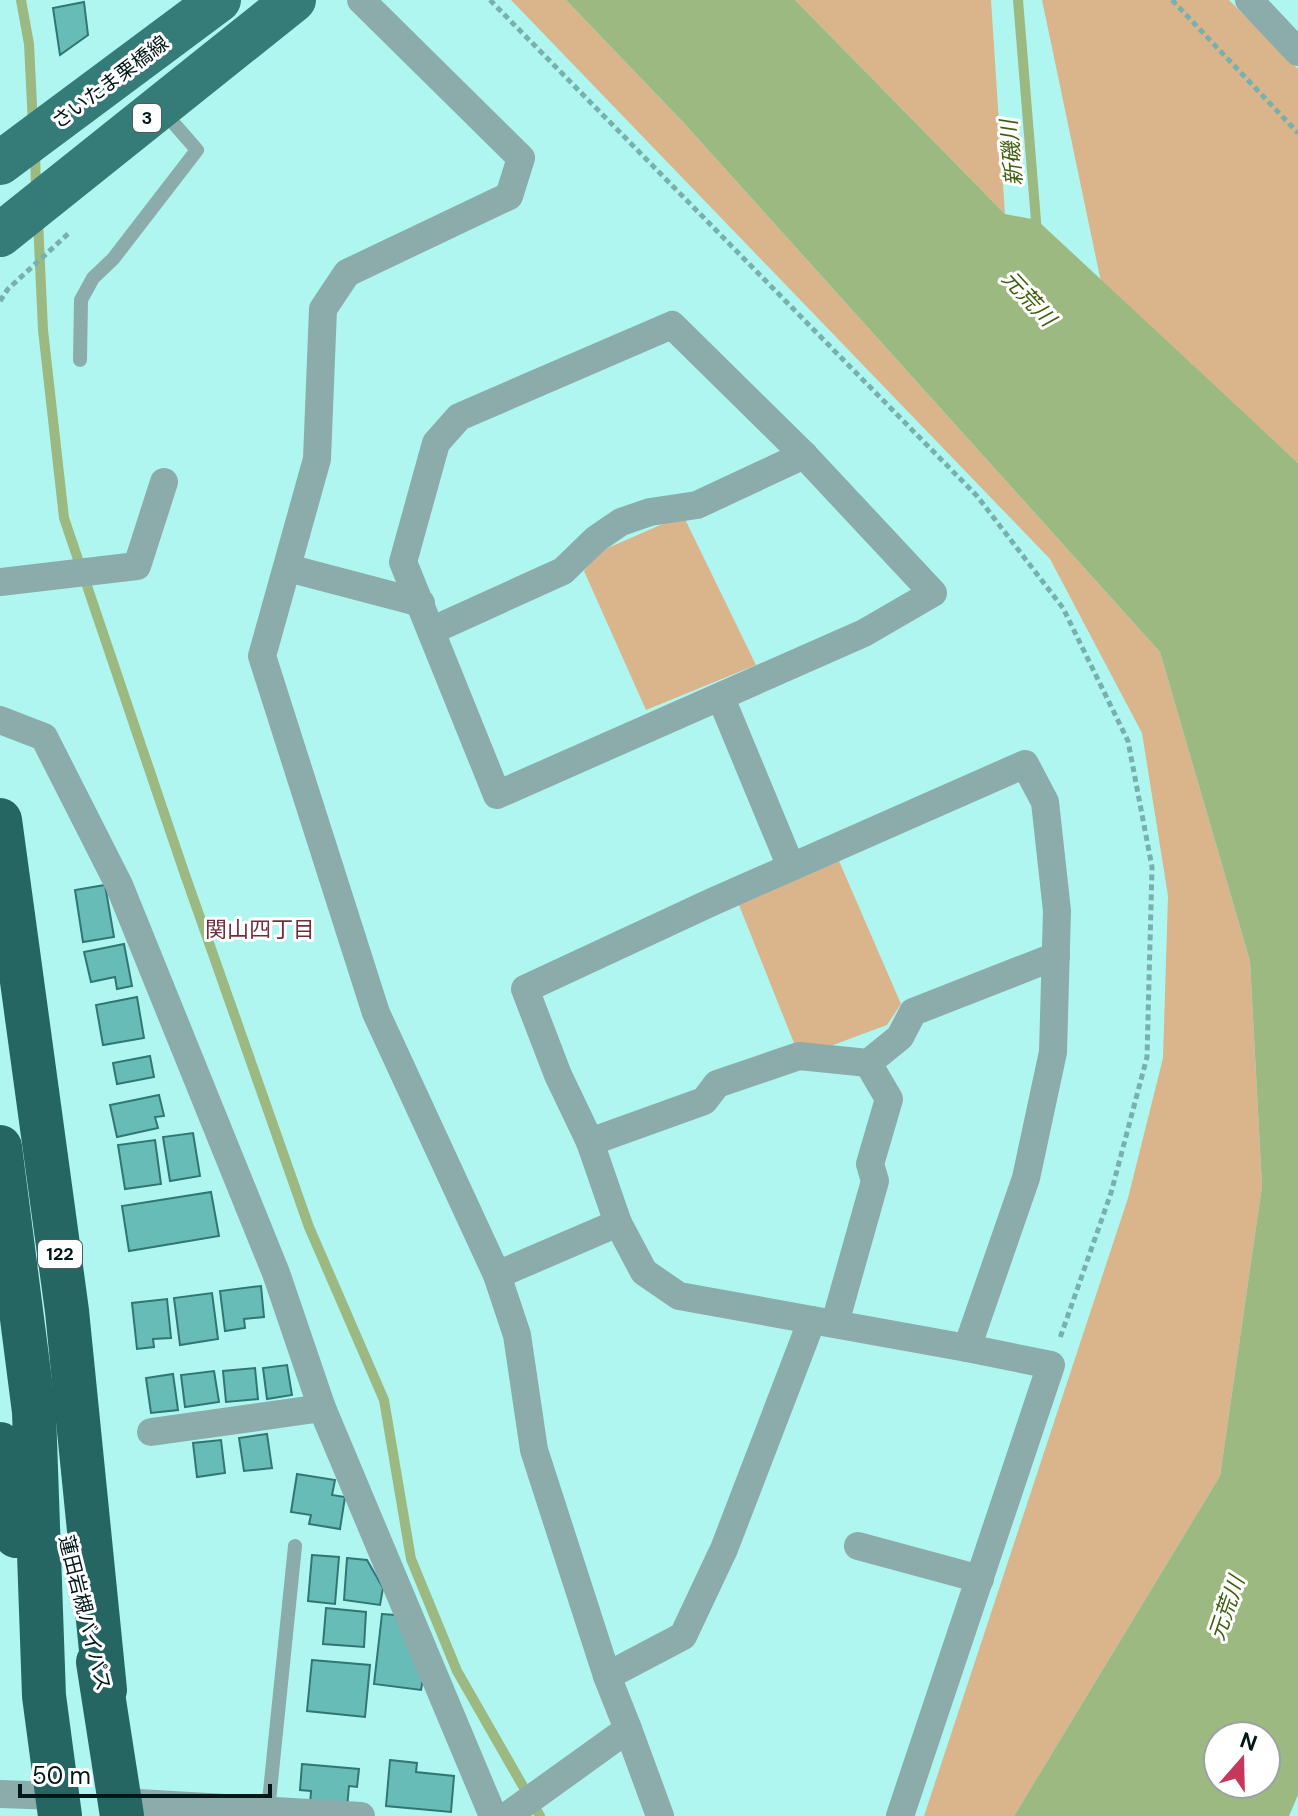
<svg xmlns="http://www.w3.org/2000/svg" width="1298" height="1816" viewBox="0 0 1298 1816" font-family="'DM Sans','Noto Sans JP',sans-serif">
<style>
.green{fill:#dab58b}
.water{fill:#9db982;fill-rule:evenodd}
.lines{fill:none;stroke-linecap:round;stroke-linejoin:round}
.stream{stroke:#9db982;stroke-width:10}
.building{fill:#68bcb7;stroke:#307672;stroke-width:2}
.path{stroke:#78b0ab;stroke-width:5;stroke-dasharray:6 4;stroke-linecap:butt}
.lane{stroke:#8bacaa;stroke-width:14}
.street{stroke:#8bacaa;stroke-width:28}
.primary{stroke:#357b77;stroke-width:44}
.highway{stroke:#256663;stroke-width:44}
.labels{text-anchor:middle;stroke-width:6;stroke-linejoin:round;paint-order:stroke}
.shield{fill:#fff;stroke:#4c5d5d;stroke-width:2}
.shield-label{font-size:18px;font-weight:bold;fill:#001817}
.street-label{font-size:20px;fill:#001817;stroke:#fff}
.water-label{font-size:22px;font-style:italic;fill:#3e5f0d;stroke:#fff}
.neighbourhood-label{font-size:22px;fill:#732d3b;stroke:#fff}
</style>
<rect width="100%" height="100%" fill="#b0f6f0"/>
<!-- green -->
<g class="green">
<path d="M511,0H566L683,122L1160,652L1250,961L1262,1186L1220,1476L1014,1816H924L1128,1198L1163,1058L1168,896L1142,733L1050,559Z"/>
<path d="M795,0H991L1005,215V214Z"/>
<path d="M1042,0H1229L1298,69V463L1101,282Z"/>
<path d="M683,515L756,665L646,710L584,571L601,551Z"/>
<path d="M839,861L901,1004L887,1025L825,1048L794,1043L739,905Z"/>
</g>
<!-- water -->
<path class="water" d="M566,0H795L1005,214L1037,220L1298,463V1795L1289,1816H1014L1220,1476L1262,1186L1250,961L1160,652L683,122ZM1218,1736H1266V1784H1218Z"/>
<g class="lines">
<!-- stream -->
<g class="stream">
<path d="M21,0L29,44L33,125"/>
<path d="M1018,0L1037,233"/>
<path d="M35,153L36,189"/>
<path d="M38,221L43,330L64,518L183,869L309,1227L384,1400L411,1559L457,1671L540,1816"/>
</g>
</g>
<!-- building -->
<g class="building">
<path d="M84,2L88,35L60,55L53,8Z"/>
<path d="M105,885L114,937L83,942L75,890Z"/>
<path d="M124,944L132,986L117,989L115,977L91,982L84,952Z"/>
<path d="M137,997L144,1038L103,1045L96,1005Z"/>
<path d="M150,1056L154,1077L117,1084L113,1063Z"/>
<path d="M159,1095L164,1116L155,1117L158,1128L117,1137L110,1105Z"/>
<path d="M193,1133L200,1176L170,1181L163,1137Z"/>
<path d="M155,1140L161,1184L125,1189L118,1145Z"/>
<path d="M211,1192L219,1236L129,1251L122,1206Z"/>
<path d="M261,1286L264,1317L244,1319L245,1328L225,1331L220,1291Z"/>
<path d="M212,1293L218,1339L180,1345L174,1298Z"/>
<path d="M167,1299L171,1338L153,1339L154,1347L137,1349L132,1303Z"/>
<path d="M287,1365L292,1395L267,1399L263,1368Z"/>
<path d="M255,1368L258,1399L226,1402L223,1371Z"/>
<path d="M214,1371L219,1402L185,1407L181,1375Z"/>
<path d="M173,1374L178,1410L151,1413L146,1378Z"/>
<path d="M267,1434L272,1468L244,1471L239,1438Z"/>
<path d="M221,1440L225,1473L197,1477L193,1443Z"/>
<path d="M297,1474L335,1480L332,1495L345,1497L340,1529L309,1524L311,1515L291,1512Z"/>
<path d="M312,1555L339,1557L335,1604L308,1601Z"/>
<path d="M347,1558L367,1560L383,1588L380,1605L344,1600Z"/>
<path d="M326,1608L366,1612L364,1647L323,1644Z"/>
<path d="M382,1614L395,1615L423,1679L421,1690L374,1684Z"/>
<path d="M312,1660L370,1665L365,1717L307,1711Z"/>
<path d="M390,1760L417,1763L416,1772L454,1776L451,1812L386,1806Z"/>
<path d="M302,1764L359,1769L357,1787L349,1786L347,1808L310,1805L311,1791L300,1790Z"/>
</g>
<g class="lines">
<!-- path -->
<g class="path">
<path d="M490,0L977,496L1063,608L1128,741L1152,867L1147,1057L1111,1193L1060,1338"/>
<path d="M1172,0L1298,133"/>
<path d="M0,301L8,289L70,232"/>
</g>
<!-- lane -->
<g class="lane">
<path d="M80,360L81,300L93,278L113,259L197,150L163,111"/>
<path d="M268,1811L295,1546"/>
</g>
<!-- street -->
<g class="street">
<path d="M361,0L521,158L509,196L347,273L323,309L317,459L262,656L376,1013L497,1275L517,1335L534,1450L607,1676L628,1729L507,1816"/>
<path d="M1249,0L1298,52"/>
<path d="M672,325L804,455L933,593L864,633L497,795L403,562L436,443L459,417Z"/>
<path d="M288,568L421,603"/>
<path d="M0,582L137,566L164,482"/>
<path d="M433,630L563,571L596,539L621,522L650,512L697,505L804,455"/>
<path d="M721,698L791,867"/>
<path d="M0,720L44,737L119,885L276,1273L322,1408L493,1816"/>
<path d="M1025,764L1045,802L1057,911L1053,1052L1026,1178L967,1348L679,1296L644,1272L618,1223L590,1142L558,1075L525,989L712,902Z"/>
<path d="M590,1142L704,1101L717,1084L799,1056L868,1063L900,1037L913,1012L1056,956"/>
<path d="M497,1275L618,1223"/>
<path d="M835,1323L875,1181L870,1164L889,1099L868,1063"/>
<path d="M151,1432L322,1408"/>
<path d="M858,1546L980,1579"/>
<path d="M607,1676L683,1636L724,1549L812,1320"/>
<path d="M628,1729L660,1816"/>
<path d="M0,1794L57,1796"/>
<path d="M121,1802L361,1816"/>
<path d="M900,1816L1051,1365L967,1348"/>
</g>
<!-- primary -->
<g class="primary">
<path d="M0,163L219,0"/>
<path d="M0,235L294,0"/>
</g>
<!-- highway -->
<g class="highway">
<path d="M0,820L67,1311L105,1690"/>
<path d="M0,1147L34,1412L44,1696L60,1816"/>
<path d="M0,1444L16,1536"/>
<path d="M98,1662L122,1816"/>
</g>
</g>
<g class="labels">
<!-- shield labels -->
<g class="shield">
<rect x="133" y="104" width="28" height="28" rx="6"/>
<rect x="38" y="1240" width="44" height="28" rx="6"/>
</g>
<g class="shield-label">
<text x="147" y="124">3</text>
<text x="60" y="1260">122</text>
</g>
<!-- street labels -->
<g class="street-label">
<text transform="translate(110 82) rotate(-37)" y="7">さいたま栗橋線</text>
<text transform="translate(85 1613) rotate(76)" y="7">蓮田岩槻バイパス</text>
</g>
<!-- water labels -->
<g class="water-label">
<text transform="translate(1011 153) rotate(-95)" y="8">新磯川</text>
<text transform="translate(1029 298) rotate(47)" y="8">元荒川</text>
<text transform="translate(1226 1608) rotate(-71)" y="8">元荒川</text>
</g>
<!-- neighbourhood labels -->
<g class="neighbourhood-label">
<text x="260" y="937">関山四丁目</text>
</g>
</g>
<!-- north arrow -->
<g transform="translate(1242 1760) rotate(20)"><circle r="38" fill="#ffffff" stroke="#99a3a2" stroke-width="2"/>
<path d="M0-6L14 30L0 20L-14 30Z" fill="#c6375c"/>
<text y="-12" font-size="22" font-weight="bold" text-anchor="middle" fill="#001817">N</text>
</g>
<!-- scale -->
<path d="M20 1784v12h250v-12" fill="none" stroke="#001817" stroke-width="4"/>
<text x="32" y="1784" font-size="24" fill="#001817" stroke="#ffffff" stroke-width="6" paint-order="stroke">50 m</text>
</svg>
